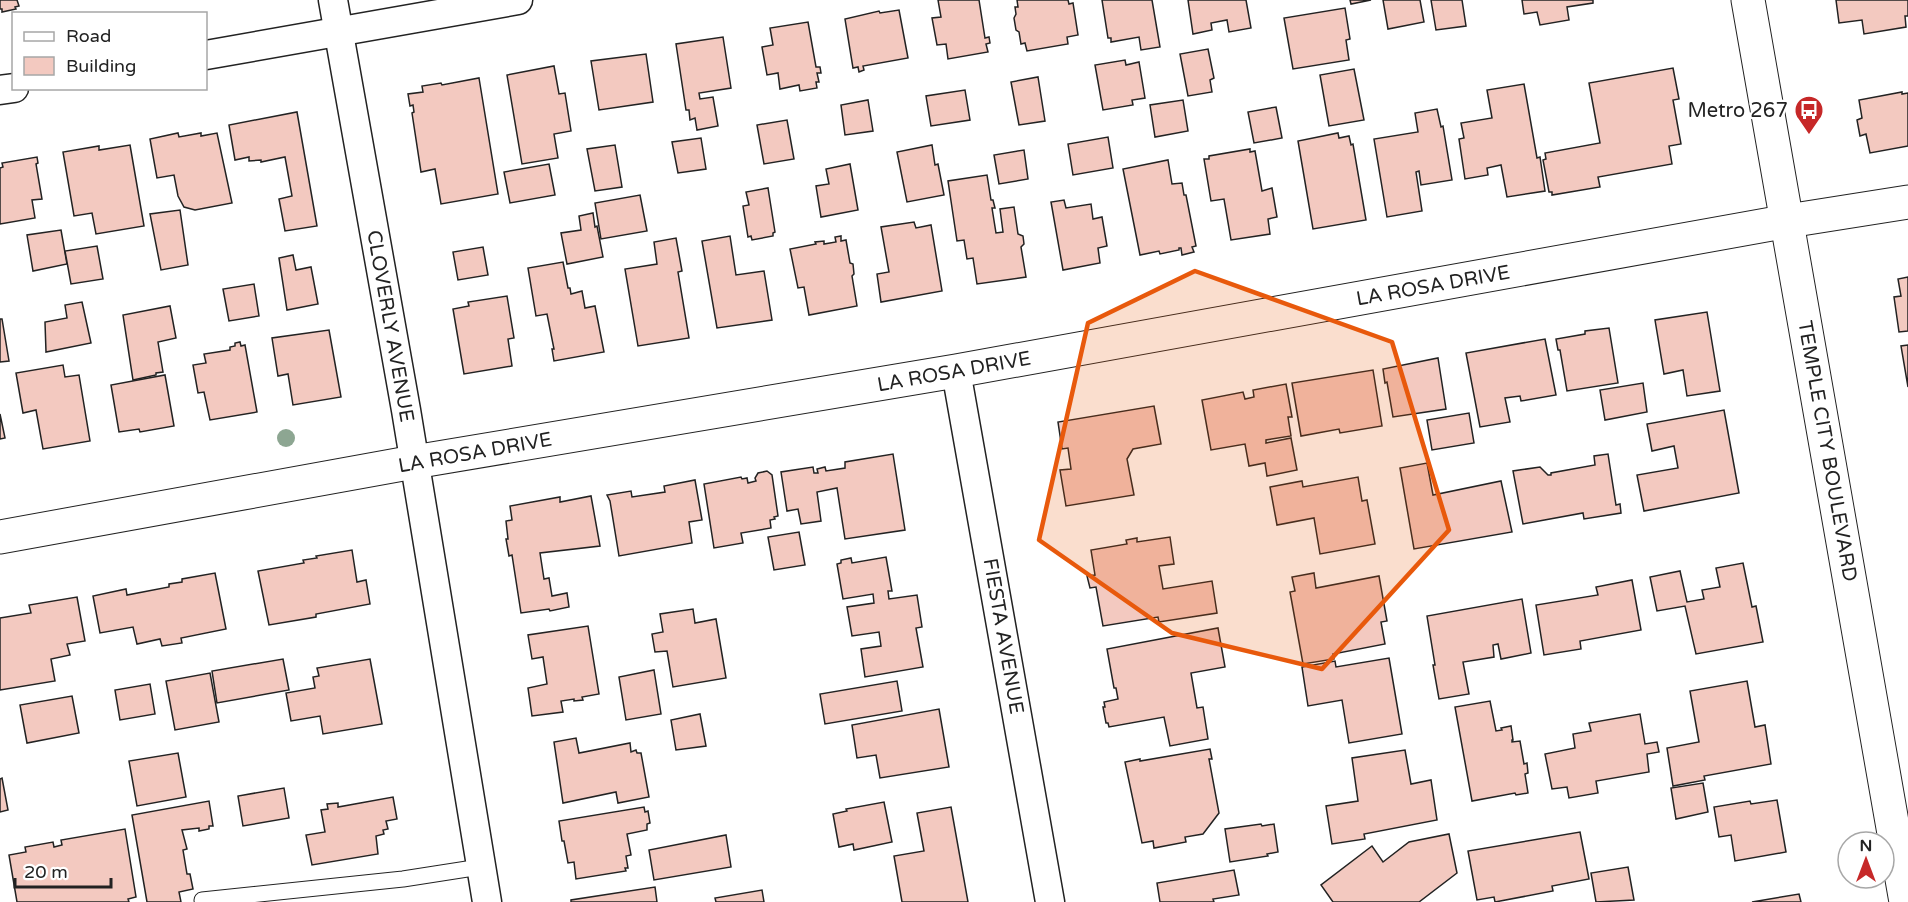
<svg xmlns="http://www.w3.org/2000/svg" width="1908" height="902" viewBox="0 0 1908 902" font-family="'Varela Round',sans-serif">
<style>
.building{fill:#f3c9c0;stroke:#222;stroke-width:1.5}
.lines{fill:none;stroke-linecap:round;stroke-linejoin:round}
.service-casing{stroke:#222;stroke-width:17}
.minor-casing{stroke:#222;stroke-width:31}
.tertiary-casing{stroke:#222;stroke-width:35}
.secondary-casing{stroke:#222;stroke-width:35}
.service{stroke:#fff;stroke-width:15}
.minor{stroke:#fff;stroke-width:28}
.tertiary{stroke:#fff;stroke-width:33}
.secondary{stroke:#fff;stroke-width:33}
.tree{fill:#8da692}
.marked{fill:#e8590c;fill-opacity:0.2;stroke:#e8590c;stroke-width:4.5;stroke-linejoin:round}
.labels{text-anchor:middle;stroke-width:4.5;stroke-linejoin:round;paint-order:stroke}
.poi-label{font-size:20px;fill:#222;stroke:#fff;text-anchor:end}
.street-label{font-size:20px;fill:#222;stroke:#fff}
</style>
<rect width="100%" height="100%" fill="#fff"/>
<!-- building -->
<g class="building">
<path d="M0,0H17L19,6L15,7L16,9L2,12V9H0Z"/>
<path d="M938,0H979L985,38L989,37L990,43L986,44L988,52L948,59L946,44L937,45L932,18L941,17Z"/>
<path d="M1017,0H1068L1069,4L1073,3L1078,35L1067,37L1068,44L1027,51L1025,43L1021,44L1019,32L1016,30L1014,18L1016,14L1015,7H1018Z"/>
<path d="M1102,0H1152L1160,47L1141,50L1139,37L1111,42V38H1108Z"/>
<path d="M1188,0H1246L1251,28L1229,32L1227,20L1211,23L1212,30L1193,34Z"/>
<path d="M1350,0H1371L1351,4Z"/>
<path d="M1383,0H1420L1424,22L1388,29Z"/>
<path d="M1431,0H1462L1466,26L1436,30Z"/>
<path d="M1522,0H1593V3L1567,7L1569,20L1540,25L1537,12L1524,14Z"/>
<path d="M1836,0H1908V16H1905L1906,27L1864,34L1862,20L1839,23Z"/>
<path d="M1345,8L1350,39L1346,40L1349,60L1293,69L1284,18Z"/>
<path d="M899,10L908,58L863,66L864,70L859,72L858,67L853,68L845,19L879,11L880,13Z"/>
<path d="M808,22L816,67H820L821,73H817L819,82H816L817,88L800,91L799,85L780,89L778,73L767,75L762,47L773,45L770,28Z"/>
<path d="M723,37L731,88L699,93L700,99L713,97L718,126L697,130L695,118L690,120L689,110H686L676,44Z"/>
<path d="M1208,49L1214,78L1210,80L1212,92L1188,96L1180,54Z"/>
<path d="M646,54L653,102L599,110L591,61Z"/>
<path d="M1125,60L1126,65L1139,62L1145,98L1132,100L1133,105L1103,110L1095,65Z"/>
<path d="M554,66L559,94L565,93L571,131L554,134L558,158L522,164L507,75Z"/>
<path d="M1673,68L1679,99L1673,100L1681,144L1669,146L1672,164L1598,177L1600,187L1552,195V192H1549L1543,160L1546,159L1545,153L1600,143L1589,83Z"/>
<path d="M1354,69L1364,120L1329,126L1320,75Z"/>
<path d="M1038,77L1045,121L1019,125L1011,82Z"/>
<path d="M479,78L498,194L441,204L435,169L421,172L412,113L414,112L413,105L410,106L408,94L423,92L422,86L441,83L442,85Z"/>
<path d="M1524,84L1537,158L1540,157L1545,191L1507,197L1501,165L1487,168L1488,175L1465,179L1459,139L1464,138L1461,123L1492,118L1487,90Z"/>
<path d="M965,90L970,120L931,126L926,96Z"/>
<path d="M1902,92V94L1908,93V146L1870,153L1866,134L1860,136L1857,120L1862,118L1859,100Z"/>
<path d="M868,100L873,131L845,135L841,105Z"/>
<path d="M1183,100L1188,131L1155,137L1150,105Z"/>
<path d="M1276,107L1282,138L1254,143L1248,112Z"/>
<path d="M1437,109L1441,127L1443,126L1452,180L1421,185L1419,171L1416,172L1422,211L1387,217L1374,139L1418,132L1415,113Z"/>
<path d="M297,112L317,226L285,231L279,199L292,196L285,157L261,162V160L249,161V157L235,160L229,125Z"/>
<path d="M787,120L794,159L764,164L757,125Z"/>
<path d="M178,133L179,137L201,133V136L217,133L232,203L195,210L184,207L178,196L174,175L157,178L150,139Z"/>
<path d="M1338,133L1339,138L1349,136L1351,145L1353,144L1366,220L1313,229L1298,141Z"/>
<path d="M1108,137L1113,168L1073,175L1068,144Z"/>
<path d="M701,138L706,169L678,173L672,142Z"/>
<path d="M130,145L144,226L96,234L92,213L74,216L63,152L99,146V150Z"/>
<path d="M615,145L622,187L595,191L587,149Z"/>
<path d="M932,145L935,165L938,164L944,195L907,202L897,152Z"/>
<path d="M1250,149V152L1255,151L1262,191L1272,188L1277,217L1268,219L1270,234L1231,240L1224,199L1211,201L1204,159H1209V156Z"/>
<path d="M1024,150L1028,179L999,184L994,155Z"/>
<path d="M37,157L38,163L36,164L42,199L32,200L35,218L0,224V168L3,167L2,163Z"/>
<path d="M1168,160L1172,184L1182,183L1184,195H1186L1196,246L1192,247L1194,252L1182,255L1181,248H1179V250L1160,254L1159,251L1140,255L1123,169Z"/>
<path d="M549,164L555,195L510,203L504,172Z"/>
<path d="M850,164L858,210L821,217L816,186L829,184L826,169Z"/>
<path d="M987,175L991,200H993L995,208H992L996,233L1003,232L1000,209L1014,207L1018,234L1023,236L1024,244L1021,247L1026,277L977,284L973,258L967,259L964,240L957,241L948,181Z"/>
<path d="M768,188L775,232L773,233V236L752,240L751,236L748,237L743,206L749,205L746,192Z"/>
<path d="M640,195L647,231L601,239L595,203Z"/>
<path d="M1064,200L1066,208L1091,204L1093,219L1102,217L1107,246L1098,248L1100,263L1063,270L1051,202Z"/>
<path d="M180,210L188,265L161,270L150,214Z"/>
<path d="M593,213L595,227L597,226L603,257L567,264L561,233L581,230L579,216Z"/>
<path d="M914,222L916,228L931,225L942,291L881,302L877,274L889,272L881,227Z"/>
<path d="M61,230L67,264L33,271L27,235Z"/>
<path d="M730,236L736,275L764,271L772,320L717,328L702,241Z"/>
<path d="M841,236V241L846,240L850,263L853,264L854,274L852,276L857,306L809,315L804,287L798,288L790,249L816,244L815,242L824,241V244L836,242L835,237Z"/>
<path d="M676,238L682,271L678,272L689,338L638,346L625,269L657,264L654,242Z"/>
<path d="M97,246L103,279L71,284L65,251Z"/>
<path d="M483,247L488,275L458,280L453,252Z"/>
<path d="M293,255L296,270L311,267L318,304L287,310L279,258Z"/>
<path d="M563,262L568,288H570L571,294L582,291L585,308L595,306L604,352L554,361L552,349H554L547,314L536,316L528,268Z"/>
<path d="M1908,277V331L1899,332L1894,297L1901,296L1898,279Z"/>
<path d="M254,284L259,316L229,321L223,289Z"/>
<path d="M507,296L514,338L508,339L512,366L464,374L453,309L469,306L468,302Z"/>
<path d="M82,302L91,343L46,352L45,322L67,318L65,305Z"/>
<path d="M170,306L176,338L158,342L163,372L156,373V375L133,380L123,315Z"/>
<path d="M1707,312L1720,391L1687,396L1683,370L1664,374L1655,320Z"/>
<path d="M0,319H2L9,361L0,362Z"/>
<path d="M1609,328L1618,383L1567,391L1560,350H1558L1556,339L1585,334V331Z"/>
<path d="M329,330L341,397L293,405L288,374L278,376L272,338Z"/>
<path d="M1545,339L1556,395L1521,401L1520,396L1505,398L1510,422L1480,427L1466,353Z"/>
<path d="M240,342L241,346L245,345L257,412L210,420L204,392L198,393L193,365L206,363L204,354L230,350V347L235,346V343Z"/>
<path d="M1908,345V387L1901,346Z"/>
<path d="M1438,358L1446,409L1393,417L1387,382L1385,383L1383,369Z"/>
<path d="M63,365L65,377L79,375L90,441L43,449L36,410L23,413L16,373Z"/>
<path d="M1373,370L1382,426L1340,433L1339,429L1301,436L1292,383Z"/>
<path d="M165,375L174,426L140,432L139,429L119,432L111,385Z"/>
<path d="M1643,383L1647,412L1605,420L1600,390Z"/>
<path d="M1286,384L1292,417H1288L1291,436L1266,440V443L1291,438L1297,470L1267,476L1265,463L1249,466L1245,444L1211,450L1202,400L1243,392L1245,399L1254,397L1253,390Z"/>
<path d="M1154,406L1161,444L1133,449L1127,459L1134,495L1066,506L1060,470L1071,469L1068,448L1062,449L1058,422Z"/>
<path d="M1724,410L1739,493L1644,511L1637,475L1678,468L1674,446L1652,451L1647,424Z"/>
<path d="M1469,413L1474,443L1432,450L1427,420Z"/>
<path d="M0,414L5,438L0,439Z"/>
<path d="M893,454L905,530L845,539L837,488L817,492L821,521L801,524L798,509L787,511L781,472L813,467L814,473H818L817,469L825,467L826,471L845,468V462Z"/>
<path d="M1608,454L1616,505L1620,504L1621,513L1584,519L1583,513L1523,524L1513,471L1540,467L1548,475H1551V473L1595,465L1594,456Z"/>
<path d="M1427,463L1433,495L1501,481L1512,532L1414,549L1400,468Z"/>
<path d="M767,471L772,475L778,516L774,517L775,519L770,520L771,528L741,533L743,543L714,548L704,484L741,477L742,479L747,478L748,483L756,481L755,478L758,473Z"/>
<path d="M1358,477L1362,501L1367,500L1375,544L1320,554L1314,518L1277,525L1270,487L1302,481L1303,487Z"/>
<path d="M695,480L702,520L689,522L692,543L619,556L610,501L607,495L631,491L632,497L665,492L664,486Z"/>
<path d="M591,496L600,546L540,553L544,579L549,578L552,596L567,593L569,607L550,611L549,609L521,613L512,555L509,556L506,539H508L506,521L512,520L510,506L560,497V502Z"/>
<path d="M799,532L805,565L774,570L768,537Z"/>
<path d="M1170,537L1174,564L1159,566L1163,589L1212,581L1217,613L1159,622L1158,617L1103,626L1096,587L1090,588L1087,576L1095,575L1091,550L1127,544L1126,540L1137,538V542Z"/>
<path d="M352,550L357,582L366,580L370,604L316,614V617L269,625L258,571L304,563L303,560L317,558L316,556Z"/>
<path d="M886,557L892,591H888L889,599L917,595L922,627L916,628L923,667L865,677L861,649L881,646L879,632L852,636L847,607L874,603L873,594L843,599L837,564L841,563V560L851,558L852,563Z"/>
<path d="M1743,563L1752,607L1756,606L1763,642L1696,654L1685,606L1657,611L1650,577L1680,571L1687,602L1704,599L1702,590L1720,587L1716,568Z"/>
<path d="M215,573L226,629L181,638L182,643L162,646L160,639L137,644L133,627L100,633L93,596L126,589L127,595L169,587V584L182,582V579Z"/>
<path d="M1314,573L1316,588L1379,576L1387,621L1381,622L1385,644L1333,654L1334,659L1303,664L1290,592L1295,591L1292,577Z"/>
<path d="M1632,580L1641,630L1580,641L1581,649L1544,655L1536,605L1598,595L1596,587Z"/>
<path d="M77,597L85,641L67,644L70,655L51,659L55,681L0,690V618L31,613L29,605Z"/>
<path d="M1522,599L1531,653L1501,659L1498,644L1493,645L1494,657L1463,662L1469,694L1439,699L1433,665H1435L1427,616Z"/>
<path d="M693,609L695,623L716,619L726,678L673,687L667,651L655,652L652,634L663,632L660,614Z"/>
<path d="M588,626L599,694L582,697L583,700L574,701V699L561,701L563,712L532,716L528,688L547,684L543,657L532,659L528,635Z"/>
<path d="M1218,628L1225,667L1191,673L1197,708L1203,707L1208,739L1170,746L1164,717L1109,727L1108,723H1106L1103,707H1105L1104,702L1118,699L1116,688H1114L1107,649Z"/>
<path d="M1389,658L1402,734L1349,743L1342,700L1308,706L1302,667L1335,661L1336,667Z"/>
<path d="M283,659L289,690L217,703L212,671Z"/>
<path d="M370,659L382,724L323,734L320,716L291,721L286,693L315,688L313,677L319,676L317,668Z"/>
<path d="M654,670L661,714L626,720L619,677Z"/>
<path d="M210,673L219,722L175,730L166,681Z"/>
<path d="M897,681L902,711L825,724L820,694Z"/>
<path d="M1747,681L1755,727L1765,725L1771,764L1704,776L1705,780L1673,786L1667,748L1699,742L1690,691Z"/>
<path d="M150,684L155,714L120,720L115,690Z"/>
<path d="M72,696L79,733L27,743L20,705Z"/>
<path d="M1490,701L1496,731L1502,730L1501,728L1511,726L1513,740H1512V742L1520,741L1524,764L1527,763L1528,773L1525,774L1528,793L1516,795L1515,793L1472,801L1455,707Z"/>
<path d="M939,709L949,767L880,778L876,755L857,758L852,725Z"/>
<path d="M700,714L706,746L676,750L671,720Z"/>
<path d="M1640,714L1645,744L1657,742L1659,752L1647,754L1649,772L1596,781L1598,793L1569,798L1567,787L1552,789L1545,754L1575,748L1573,734L1591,731L1589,723Z"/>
<path d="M576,738L579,753L630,743L631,752L636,750L637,753H641L649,797L618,803L616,792L563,803L554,742Z"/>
<path d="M1210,749L1212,759H1209L1219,813L1203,834L1185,837L1186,842L1154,848L1153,841L1142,843L1125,762L1140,759V761Z"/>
<path d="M1405,750L1411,784L1431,780L1437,820L1364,834L1365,839L1332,844L1326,806L1358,801L1352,758Z"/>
<path d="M178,753L186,797L137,806L129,761Z"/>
<path d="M2,778L8,810L0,812V779Z"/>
<path d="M1703,783L1708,812L1676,819L1671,788Z"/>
<path d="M284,788L289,818L243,826L238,796Z"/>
<path d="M393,797L397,819L386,821L388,829L383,830L384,834L376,836L378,854L312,865L306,835L325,832L321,810L328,809L327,804L338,803V807Z"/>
<path d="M1777,800L1786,852L1735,861L1731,835L1719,837L1714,807L1750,801L1751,804Z"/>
<path d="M209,801L213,826H209V829L199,831V828L182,830L187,849L183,850L187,874H190L193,889L179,892L181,902H147L132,815Z"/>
<path d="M884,802L892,842L854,850L853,844L839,847L833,814L847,811L846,809Z"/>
<path d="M644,807L645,812L648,811L650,823L647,824V830L627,834L631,855L626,856L628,868H625L626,871L576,879L574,862L568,863L564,841H562L559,821Z"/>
<path d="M951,807L968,902H902L894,856L924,851L917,813Z"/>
<path d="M1261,824L1262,826L1274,824L1278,852L1267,854L1268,856L1230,862L1225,829Z"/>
<path d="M125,829L136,897L128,899L129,902H17L9,855L26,852L25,847L53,842L54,847L62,845L61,840Z"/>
<path d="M1580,832L1589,879L1552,886L1553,891L1495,902L1494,897L1477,900L1468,851Z"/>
<path d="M1449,834L1457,873L1419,902H1333L1321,885L1372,846L1383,862L1409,842Z"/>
<path d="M726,835L731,867L654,880L649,850Z"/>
<path d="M1628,867L1634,900L1596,902L1591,873Z"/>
<path d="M1234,870L1239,895L1213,899L1214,902H1160L1157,883Z"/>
<path d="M655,887L657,902H571V900Z"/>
<path d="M762,890L764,902H716L715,898Z"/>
<path d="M1799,894L1801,902H1752Z"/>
</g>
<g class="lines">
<!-- service casing -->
<g class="service-casing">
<path id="service" d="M202,900L403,879L480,867"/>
</g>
<!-- minor casing -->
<g class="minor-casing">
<g id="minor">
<path d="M333,0L406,410L487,902"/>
<path d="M206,55L518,0"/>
<path d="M0,90L14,88"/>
<path d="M956,371L1050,902"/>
</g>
</g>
<!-- tertiary casing -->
<g class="tertiary-casing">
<path id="tertiary" d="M0,537L414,462L956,371L1788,221L1908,202"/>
</g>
<!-- secondary casing -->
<g class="secondary-casing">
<path id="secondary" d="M1748,0L1906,902"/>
</g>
<!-- service -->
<use href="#service" class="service"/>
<!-- minor -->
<use href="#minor" class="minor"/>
<!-- tertiary -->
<use href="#tertiary" class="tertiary"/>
<!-- secondary -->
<use href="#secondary" class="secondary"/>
</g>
<!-- trees -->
<circle class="tree" cx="286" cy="438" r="9"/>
<!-- marked area -->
<path class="marked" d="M1195,271L1392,342L1449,530L1322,669L1172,633L1039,540L1088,323Z"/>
<!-- icons -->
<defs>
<g id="bus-pin" transform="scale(1.5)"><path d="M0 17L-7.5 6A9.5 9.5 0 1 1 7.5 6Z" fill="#c62828" stroke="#fff"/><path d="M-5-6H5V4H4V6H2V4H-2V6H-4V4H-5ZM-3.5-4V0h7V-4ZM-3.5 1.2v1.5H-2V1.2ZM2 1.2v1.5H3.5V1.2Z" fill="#fff"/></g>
</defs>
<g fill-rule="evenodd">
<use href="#bus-pin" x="1809" y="110"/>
</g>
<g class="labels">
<!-- poi labels -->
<g class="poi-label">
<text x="1788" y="117">Metro 267</text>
</g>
<!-- street labels -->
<g class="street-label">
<text transform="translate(1433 285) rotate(-10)" y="7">LA ROSA DRIVE</text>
<text transform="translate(391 326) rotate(80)" y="7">CLOVERLY AVENUE</text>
<text transform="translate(954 371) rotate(-10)" y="7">LA ROSA DRIVE</text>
<text transform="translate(1828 451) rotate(80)" y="7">TEMPLE CITY BOULEVARD</text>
<text transform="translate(475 452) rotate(-10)" y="7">LA ROSA DRIVE</text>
<text transform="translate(1004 636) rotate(80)" y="7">FIESTA AVENUE</text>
</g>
</g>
<!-- legend -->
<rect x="12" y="12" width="195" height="78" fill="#ffffff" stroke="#a7a7a7" stroke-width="1.5"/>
<rect x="24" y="32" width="30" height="9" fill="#ffffff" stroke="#a7a7a7" stroke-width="1.5"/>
<text x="66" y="42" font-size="18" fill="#222222">Road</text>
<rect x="24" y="57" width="30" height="18" fill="#f3c9c0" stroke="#a7a7a7" stroke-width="1.5"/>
<text x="66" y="72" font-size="18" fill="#222222">Building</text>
<!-- north arrow -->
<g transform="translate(1866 860)"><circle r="28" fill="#ffffff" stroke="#a7a7a7" stroke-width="1.5"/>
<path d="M0-4.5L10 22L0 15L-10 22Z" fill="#c62828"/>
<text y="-9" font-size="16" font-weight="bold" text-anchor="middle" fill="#222222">N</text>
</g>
<!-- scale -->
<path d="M15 878v9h96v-9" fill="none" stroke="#222222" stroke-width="3"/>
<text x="24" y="878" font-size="18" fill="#222222" stroke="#ffffff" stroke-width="4.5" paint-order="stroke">20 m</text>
</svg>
